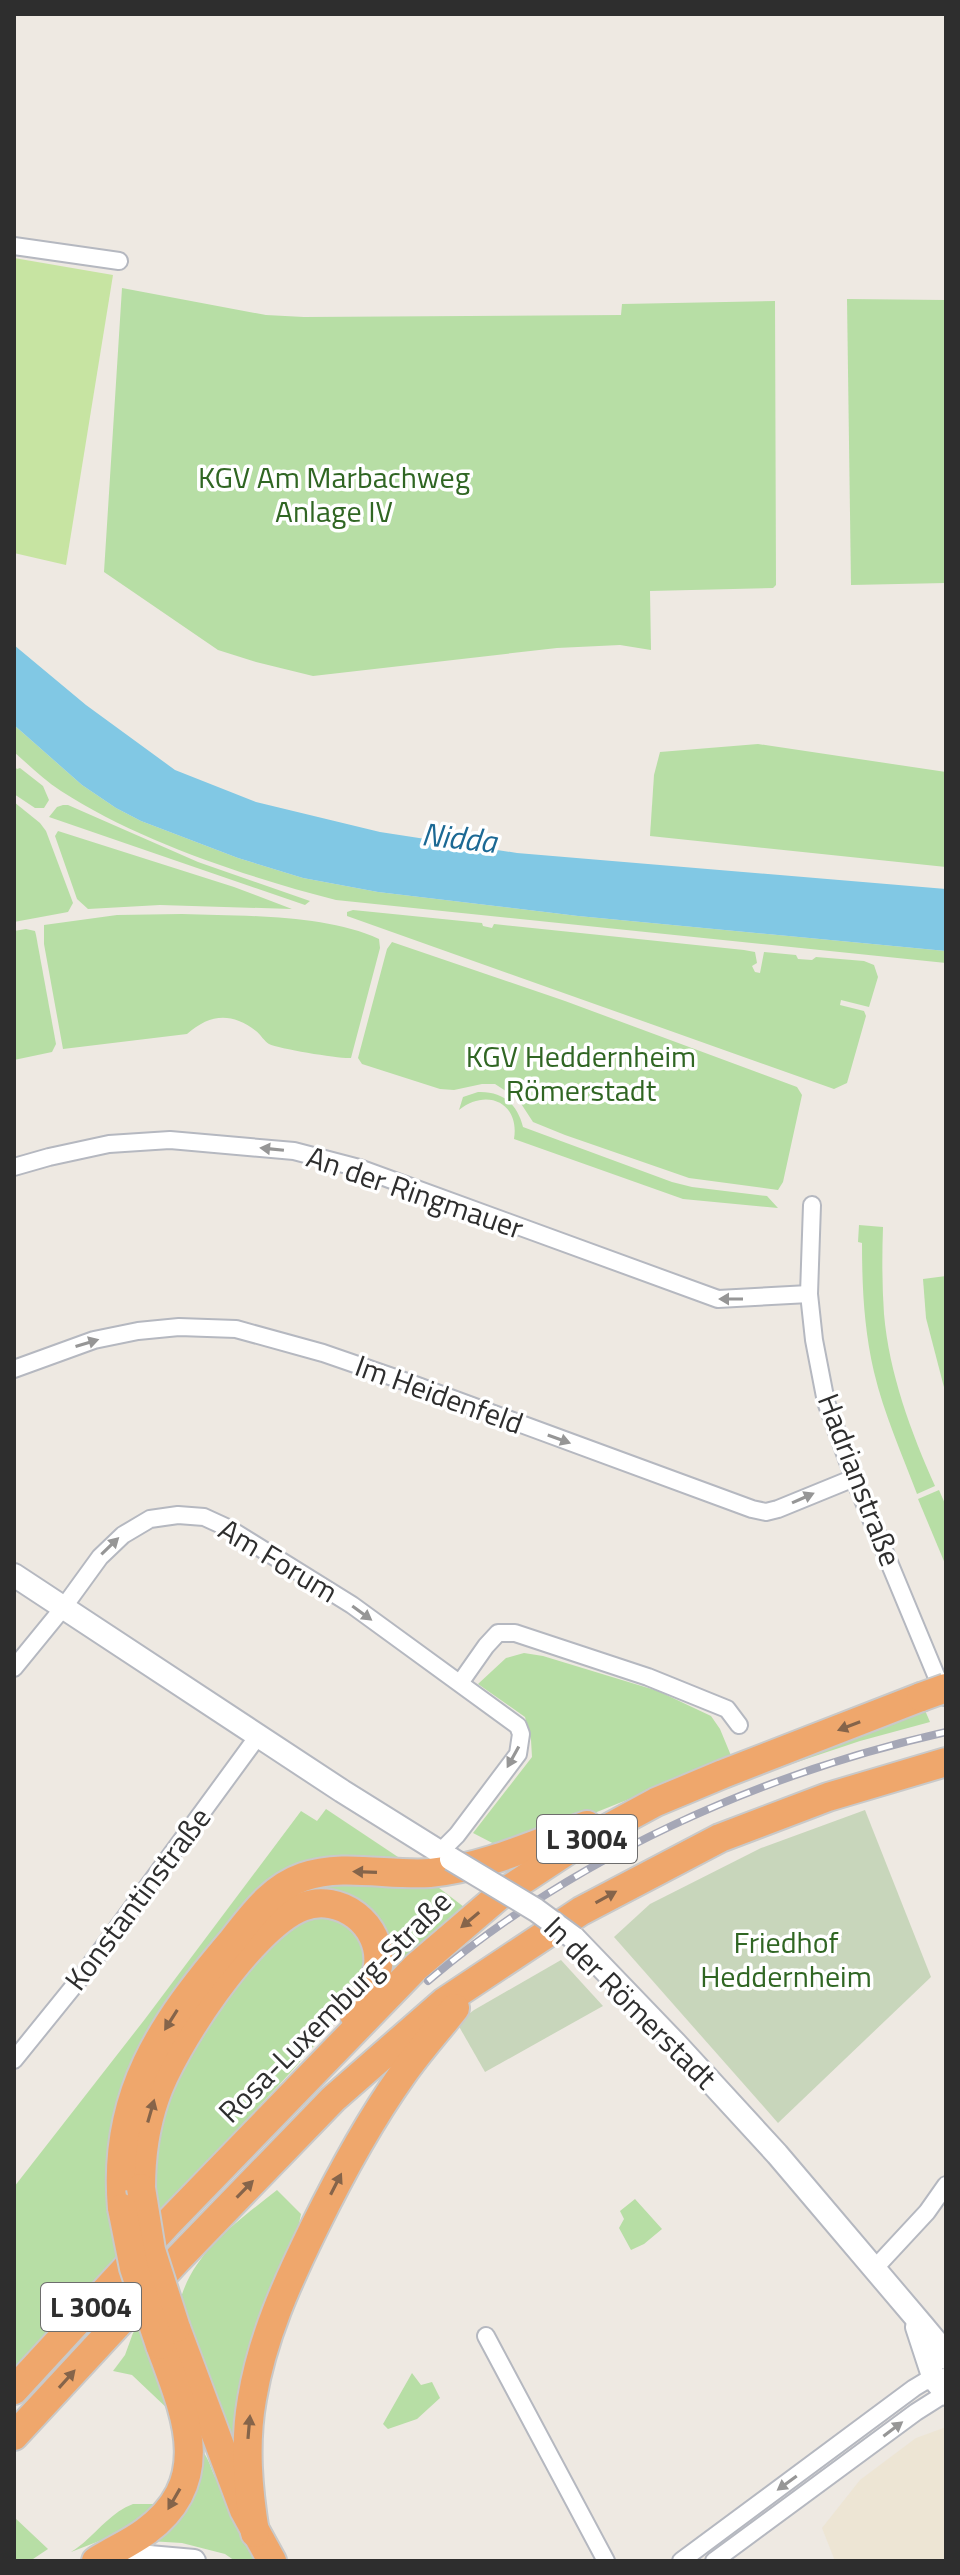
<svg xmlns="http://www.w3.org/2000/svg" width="960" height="2575" viewBox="0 0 960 2575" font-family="'Titillium Web',sans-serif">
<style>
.education{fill:#ede5d4}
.green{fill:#b7dea5}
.cemetery{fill:#c8d6bb}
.pitch{fill:#c7e4a2}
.water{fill:#81c8e4}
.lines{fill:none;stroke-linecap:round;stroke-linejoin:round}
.street-casing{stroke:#b5b8c0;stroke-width:20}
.secondary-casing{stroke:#b5b8c0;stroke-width:26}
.highway-casing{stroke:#c9c9c9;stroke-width:32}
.street{stroke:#fff;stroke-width:16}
.secondary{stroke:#fff;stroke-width:22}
.highway{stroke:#efa76c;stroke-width:28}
.rail-casing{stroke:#a5a7b6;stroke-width:8}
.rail{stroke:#fff;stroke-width:5;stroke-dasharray:15;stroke-linecap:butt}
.secondary-bridge-casing{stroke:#b5b8c0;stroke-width:26;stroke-linecap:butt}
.highway-bridge-casing{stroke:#c9c9c9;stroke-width:32;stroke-linecap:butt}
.secondary-bridge{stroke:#fff;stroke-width:22}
.highway-bridge{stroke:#efa76c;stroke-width:28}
.oneway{fill:#969696}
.oneway2{fill:#85644a}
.labels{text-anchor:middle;stroke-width:7;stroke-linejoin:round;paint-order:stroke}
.shield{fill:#fff;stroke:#6d6d6d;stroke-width:2}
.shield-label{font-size:28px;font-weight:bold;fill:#2e2e2e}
.park-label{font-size:30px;fill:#306623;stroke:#fff}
.street-label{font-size:30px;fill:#2e2e2e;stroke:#fff}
.water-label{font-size:32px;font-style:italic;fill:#1c6994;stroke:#fff}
</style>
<rect width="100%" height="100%" fill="#eee9e2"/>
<!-- education -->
<path class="education" d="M946,2427V2561H835L822,2528L860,2480L916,2438Z"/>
<!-- green -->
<g class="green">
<path d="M122,288L266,315L304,317L621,315L622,304L775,301L776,585L773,588L650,591L651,650L620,645L557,648L313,676L256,662L218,650L104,572Z"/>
<path d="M847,299L946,300V583L851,585Z"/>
<path d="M14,725L82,785L116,808L141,821L238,858L303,878L378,892L578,916L946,951V963L336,900C247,877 138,841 61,791C44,780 29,765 14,752Z"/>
<path d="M758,744L946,772V867L650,836L654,775L660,752Z"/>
<path d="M14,766L17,769L20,768L43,786L49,800L44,808H35L14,794Z"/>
<path d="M14,802L40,823L46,831L73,903L68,912L14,922Z"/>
<path d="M63,805H68L198,862L310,901L305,905L49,817L57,807Z"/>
<path d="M58,831L234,887L292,909L160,905L88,909L77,899L55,836Z"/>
<path d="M353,910L482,923L483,926L492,928L494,924L744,950L755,952L757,963L752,966L755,972L760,973L764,952L796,955L798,959L812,960L816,957L864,961L874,965L878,977L869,1007L841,1000L840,1005L864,1011L866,1016L847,1083L834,1089L347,916V912Z"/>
<path d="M182,914C241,916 325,914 379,939L380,948L351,1058C341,1059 279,1049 269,1044C264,1041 261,1035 256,1031C231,1012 210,1014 187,1034L63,1049L44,944V925L117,915Z"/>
<path d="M26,929L35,931L36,935L56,1044L52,1052L14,1060V931Z"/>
<path d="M392,942L565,1001L797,1087L802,1095L783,1182L778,1190L689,1178L565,1135L533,1122L518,1099L495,1084H482L454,1090L440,1089L362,1064L358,1058L387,949Z"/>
<path d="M478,1092C502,1091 517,1103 523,1127L672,1182L692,1187L767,1196L778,1208L683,1199L514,1139C520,1102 486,1088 459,1110L463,1097Z"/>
<path d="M859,1225L883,1227C882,1256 882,1285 884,1314C889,1373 911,1432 935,1486L917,1494C902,1454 884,1414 874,1372C864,1329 862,1287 862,1243L858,1242Z"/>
<path d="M946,1276V1395L926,1318L923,1279Z"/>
<path d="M939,1490L946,1506V1566L918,1499Z"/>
<path d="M524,1653L543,1656L658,1691L711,1716L720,1729L732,1758L504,1849L473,1833L532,1757L531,1740L525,1717L478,1684L506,1658Z"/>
<path d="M924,1708L930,1722L860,1741L755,1776Z"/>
<path d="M326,1809L413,1867L287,1873L114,2130L107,2181L110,2223L117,2259L14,2372V2187L145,2019L301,1811L317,1821Z"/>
<path d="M430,1881L464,1907L388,1976C392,1951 388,1926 368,1909C354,1899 335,1889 317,1892C257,1899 167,2037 148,2091C136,2124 132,2159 133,2194L129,2198C129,2165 130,2133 140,2101C161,2038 246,1912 308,1888C333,1878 361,1884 387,1884C401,1883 415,1882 430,1881Z"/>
<path d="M349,1916L371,1964L356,1998L290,2073L160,2213L152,2158L157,2117L199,2031L227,1989L300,1917Z"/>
<path d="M277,2190L301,2214L245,2487L179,2305C191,2253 237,2222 277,2190Z"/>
<path d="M635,2199L662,2229L644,2244L631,2250L619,2228L624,2219L620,2211Z"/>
<path d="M141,2324L170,2411L132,2375L113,2371L125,2355L133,2333Z"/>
<path d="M412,2373L421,2385L432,2382L440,2398L417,2419L388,2429L383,2424Z"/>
<path d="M200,2449C209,2457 210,2467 215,2477C232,2504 247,2532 263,2561H235L225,2554L182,2543L149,2541Z"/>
<path d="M133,2504H160L125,2531L71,2552C94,2538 107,2514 133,2504Z"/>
<path d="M14,2517L48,2549L30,2561H14Z"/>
</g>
<!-- cemetery -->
<g class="cemetery">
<path d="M865,1810L931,1977L778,2123L614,1937L650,1904L761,1848Z"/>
<path d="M561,1960L603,2006L485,2072L457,2023L474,2010Z"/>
</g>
<!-- pitch -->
<path class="pitch" d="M14,258L113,275L66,565L14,553Z"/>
<!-- water -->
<path class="water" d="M14,645L86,705L175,770L256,802L380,832L517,853L946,889V951L578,916L378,892L303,878L238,858L141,821L116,808L82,785L14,725Z"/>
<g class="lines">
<!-- street casing -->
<g class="street-casing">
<g id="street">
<path d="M14,246L119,261"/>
<path d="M14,1167L49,1157L109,1144L170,1140L294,1151L359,1168L718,1299L809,1294"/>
<path d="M812,1205L809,1294L814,1340L826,1402L854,1478L945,1697"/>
<path d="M14,1369L94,1340L138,1331L179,1327L236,1329L323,1353L407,1382L752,1509L766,1512L778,1509L854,1478"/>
<path d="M14,1668L63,1608L100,1557L123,1535L150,1519L178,1515L204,1517L228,1528L352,1605L518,1726L521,1734L518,1754L457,1835L439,1853"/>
<path d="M460,1683L486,1646L498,1633H515L648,1677L727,1709L739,1725"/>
<path d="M14,2060L86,1971L258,1736"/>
<path d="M875,2268L927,2212L946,2185"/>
<path d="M486,2336L606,2561"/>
<path d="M681,2561L914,2388L924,2382L944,2377"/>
<path d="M714,2561L916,2412L946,2393"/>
</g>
</g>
<!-- secondary casing -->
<g class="secondary-casing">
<g id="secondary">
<path d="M14,1575L342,1791L451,1859"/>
<path d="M574,1938L676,2044L777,2154L923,2326L938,2344L946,2358"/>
<path d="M917,2327L934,2379L946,2394"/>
<path d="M107,2561L149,2557L194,2561"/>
</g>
</g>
<!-- highway casing -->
<g class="highway-casing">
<g id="highway">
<path d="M141,2188C141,2157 145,2127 155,2098C172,2047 251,1927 302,1907C340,1892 383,1925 378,1966C375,1985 364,2000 354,2015"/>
<path d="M122,2208C112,2095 162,2023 232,1941C252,1916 271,1888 303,1877C343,1863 389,1876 430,1873C484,1868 537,1843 587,1825"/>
<path d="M176,2328L244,2510L272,2561"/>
<path d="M14,2390L168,2223L416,1967L500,1895L573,1847L656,1802L723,1774L921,1697"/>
<path d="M14,2436L178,2259L333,2099L444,2002L581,1911L720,1838L828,1797L946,1762"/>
<path d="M255,2533C248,2489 244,2444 252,2399C262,2338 287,2283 314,2228C340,2175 368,2123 402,2075C418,2052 437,2031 455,2008"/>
<path d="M96,2561C112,2551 130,2543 145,2532C217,2480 184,2411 160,2345"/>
</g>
</g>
<!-- street -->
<use href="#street" class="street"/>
<!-- secondary -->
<use href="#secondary" class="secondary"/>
<!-- highway -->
<use href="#highway" class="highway"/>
<!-- rail casing -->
<g class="rail-casing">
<path id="rail" d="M428,1981C574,1857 759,1774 946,1732"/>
</g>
<!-- rail -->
<use href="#rail" class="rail"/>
<!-- secondary-bridge casing -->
<g class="secondary-bridge-casing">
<path id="secondary-bridge" d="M451,1859L536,1910L574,1938"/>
</g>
<!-- highway-bridge casing -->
<g class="highway-bridge-casing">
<g id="highway-bridge">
<path d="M921,1697L946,1688"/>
<path d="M141,2188L151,2250L176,2328"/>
<path d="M122,2208L134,2268L160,2345"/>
</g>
</g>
<!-- secondary-bridge -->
<use href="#secondary-bridge" class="secondary-bridge"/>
<!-- highway-bridge -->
<use href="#highway-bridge" class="highway-bridge"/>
</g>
<!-- one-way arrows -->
<defs><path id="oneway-solid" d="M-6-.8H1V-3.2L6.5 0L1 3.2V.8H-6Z" transform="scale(2)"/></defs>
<g class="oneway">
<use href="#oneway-solid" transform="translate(272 1149) rotate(-174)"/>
<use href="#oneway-solid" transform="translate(731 1299) rotate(180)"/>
<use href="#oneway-solid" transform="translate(87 1343) rotate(-17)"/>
<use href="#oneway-solid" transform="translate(559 1439) rotate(20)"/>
<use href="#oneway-solid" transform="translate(803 1498) rotate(-24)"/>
<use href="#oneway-solid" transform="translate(110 1546) rotate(-44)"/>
<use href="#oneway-solid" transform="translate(362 1613) rotate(36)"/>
<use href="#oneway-solid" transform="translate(513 1757) rotate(119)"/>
<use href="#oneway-solid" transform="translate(893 2429) rotate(-37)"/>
<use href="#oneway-solid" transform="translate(787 2483) rotate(144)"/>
</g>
<g class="oneway2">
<use href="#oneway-solid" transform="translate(849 1726) rotate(159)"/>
<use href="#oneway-solid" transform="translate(365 1872) rotate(-178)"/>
<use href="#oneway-solid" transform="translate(606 1897) rotate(-29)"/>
<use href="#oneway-solid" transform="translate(470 1920) rotate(140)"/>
<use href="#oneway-solid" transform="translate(171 2020) rotate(122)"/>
<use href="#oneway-solid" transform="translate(151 2111) rotate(-74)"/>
<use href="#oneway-solid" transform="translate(336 2184) rotate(-63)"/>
<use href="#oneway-solid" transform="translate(245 2189) rotate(-46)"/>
<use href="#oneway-solid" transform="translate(67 2379) rotate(-48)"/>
<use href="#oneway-solid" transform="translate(249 2427) rotate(-85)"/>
<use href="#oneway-solid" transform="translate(174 2499) rotate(120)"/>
</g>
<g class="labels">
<!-- shield labels -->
<g class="shield">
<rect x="537" y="1815" width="100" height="48" rx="6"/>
<rect x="41" y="2283" width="100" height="48" rx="6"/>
</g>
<g class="shield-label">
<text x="587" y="1849">L 3004</text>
<text x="91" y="2317">L 3004</text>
</g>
<!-- park labels -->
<g class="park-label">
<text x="334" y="488">KGV Am Marbachweg<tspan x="334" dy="34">Anlage IV</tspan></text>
<text x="581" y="1067">KGV Heddernheim<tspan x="581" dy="34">Römerstadt</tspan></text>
<text x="786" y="1953">Friedhof<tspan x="786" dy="34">Heddernheim</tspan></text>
</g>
<!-- street labels -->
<g class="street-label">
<text transform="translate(415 1193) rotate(19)" y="10">An der Ringmauer</text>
<text transform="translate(439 1395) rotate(20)" y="10">Im Heidenfeld</text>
<text transform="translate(859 1480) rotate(69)" y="10">Hadrianstraße</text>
<text transform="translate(278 1561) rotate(31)" y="10">Am Forum</text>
<text transform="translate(138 1899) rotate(-53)" y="10">Konstantinstraße</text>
<text transform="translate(630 2003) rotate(45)" y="10">In der Römerstadt</text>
<text transform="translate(335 2007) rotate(-45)" y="10">Rosa-Luxemburg-Straße</text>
</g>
<!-- water labels -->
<g class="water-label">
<text transform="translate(459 838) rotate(6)" y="11">Nidda</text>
</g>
</g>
<!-- border -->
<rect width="960" height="2575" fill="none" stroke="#2e2e2e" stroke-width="32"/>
</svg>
